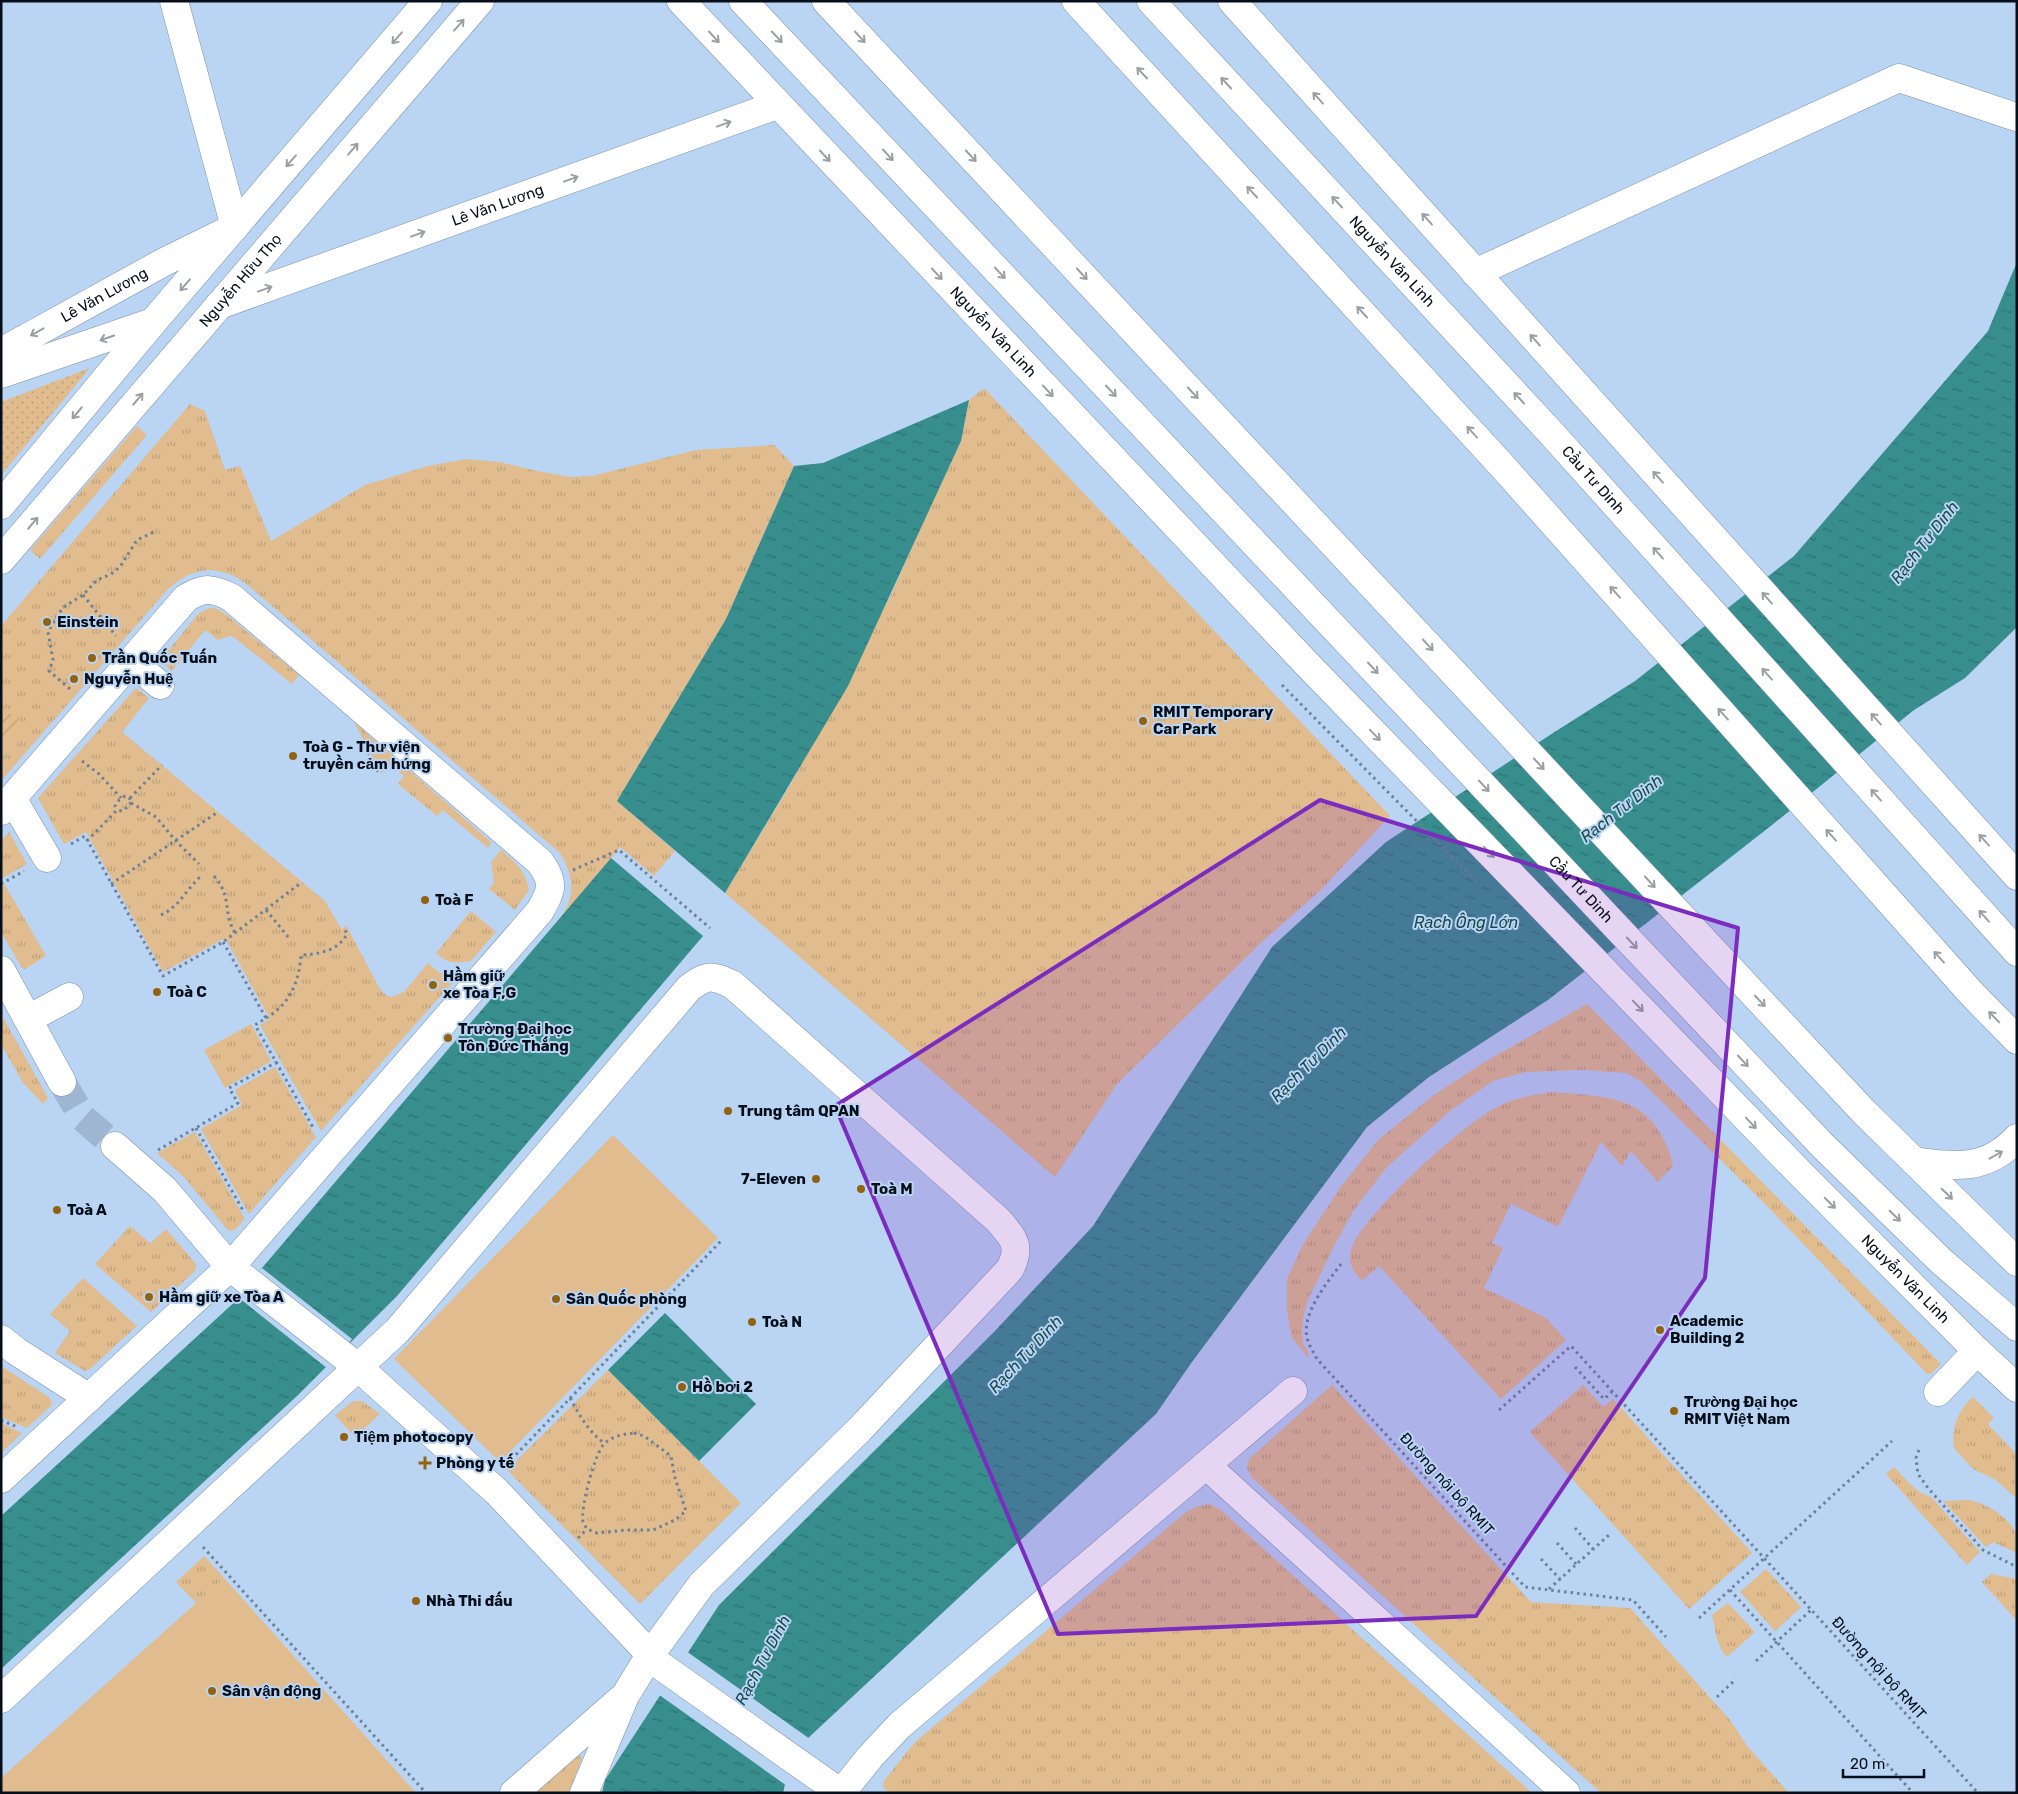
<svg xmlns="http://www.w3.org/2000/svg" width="2018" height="1794" viewBox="0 0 2018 1794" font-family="Rubik,sans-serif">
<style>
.grass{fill:url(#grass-tufts)}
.park{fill:url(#park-dots)}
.garden{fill:url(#garden-furrows)}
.pitch{fill:#e0bc8e}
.water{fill:url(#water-ripples)}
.pier{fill:#bad4f4}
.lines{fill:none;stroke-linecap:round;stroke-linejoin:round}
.minor-tunnel{stroke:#9fb6d3;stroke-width:28;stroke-dasharray:28 14;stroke-linecap:butt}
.minor-casing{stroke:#7991af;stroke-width:29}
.major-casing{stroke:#7991af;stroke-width:29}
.highway-casing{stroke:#7991af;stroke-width:29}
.path{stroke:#6d8096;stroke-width:3;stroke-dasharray:2.5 4;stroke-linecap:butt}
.minor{stroke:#fff;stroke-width:28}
.major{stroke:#fff;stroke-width:28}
.highway{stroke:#fff;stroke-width:28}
.oneway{stroke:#9b9fa3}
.marked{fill:#7b2cbf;fill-opacity:0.2;stroke:#7b2cbf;stroke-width:4;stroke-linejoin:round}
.poi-dot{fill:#926210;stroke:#bad4f4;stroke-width:2}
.labels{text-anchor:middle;stroke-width:4;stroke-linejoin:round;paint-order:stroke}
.street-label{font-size:15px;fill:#060f19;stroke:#bad4f4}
.poi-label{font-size:15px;font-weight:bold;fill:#060f19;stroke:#bad4f4;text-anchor:start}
.water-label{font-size:16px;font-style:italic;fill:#164948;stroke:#bad4f4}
</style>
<defs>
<pattern id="grass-tufts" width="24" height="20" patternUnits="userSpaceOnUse" patternTransform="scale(1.25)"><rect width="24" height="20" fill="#e0bc8e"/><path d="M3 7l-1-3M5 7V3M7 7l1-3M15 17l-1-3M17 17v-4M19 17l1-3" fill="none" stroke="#bfa07a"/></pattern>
<pattern id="park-dots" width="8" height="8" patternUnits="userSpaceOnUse" patternTransform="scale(1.25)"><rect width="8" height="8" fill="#e0bc8e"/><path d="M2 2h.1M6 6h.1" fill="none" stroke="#bfa07a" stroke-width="1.8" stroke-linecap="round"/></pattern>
<pattern id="garden-furrows" width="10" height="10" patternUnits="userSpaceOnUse" patternTransform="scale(1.25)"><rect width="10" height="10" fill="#e0bc8e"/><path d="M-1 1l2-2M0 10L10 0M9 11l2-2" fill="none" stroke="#bfa07a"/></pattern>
<pattern id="water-ripples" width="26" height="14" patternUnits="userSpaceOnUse" patternTransform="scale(1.25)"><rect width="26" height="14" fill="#378e8c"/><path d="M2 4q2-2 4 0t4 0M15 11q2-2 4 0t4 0" fill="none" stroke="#2c7272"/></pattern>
</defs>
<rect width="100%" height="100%" fill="#bad4f4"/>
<!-- grass -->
<g class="grass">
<path d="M984,388L1390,816L1320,891L1265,939L1117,1084L1055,1177L725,893L793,780L890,597L927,513L961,441L969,400Z"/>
<path d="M190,404L205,411L225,470L240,466L271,541L365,485L428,466L467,459L500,462L537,471L571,477L592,476L696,450L774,445L794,466L726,619L617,801L675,851L654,876L620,847L558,923C575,897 576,881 560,853L244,582C216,564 193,567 168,589L1,781V626Z"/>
<path d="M137,426L147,435L40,559L30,550Z"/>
<path d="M209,608L218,609L227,615L299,675L292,684L235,638L230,636L218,640L205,630L172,671L160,661L198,614Z"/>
<path d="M136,688L149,698L122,732L325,901L342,930L346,925L381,991L386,995L392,997L404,992L428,963L440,973L460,974L321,1131L260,1025L270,1019L225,938L163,972L86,832L64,844L38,798Z"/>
<path d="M354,722L396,759L381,773Z"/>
<path d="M401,763L492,843L488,848L443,810L437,816L398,784L404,776L396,769Z"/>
<path d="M9,832L27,864L1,879V841Z"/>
<path d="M501,850C516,863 525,870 529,890L515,910L489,889L494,883L491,862Z"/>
<path d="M5,885L46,956L25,969L22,968L1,932V887Z"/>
<path d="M471,911L496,932L471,961C454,963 449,965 436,953Z"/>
<path d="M1587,1004L1941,1364L1931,1374H1927L1769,1208L1641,1081L1626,1073L1585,1070L1525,1072L1493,1081L1450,1111L1386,1168L1354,1210L1335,1244L1308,1300L1303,1318L1302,1333L1303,1343L1309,1354L1308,1357L1292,1338L1287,1311V1279L1302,1246L1340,1188L1378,1140L1434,1095L1483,1063Z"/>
<path d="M1,1014L48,1098L43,1104L23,1083L1,1044Z"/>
<path d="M251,1024L271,1061L225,1088L204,1050Z"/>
<path d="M275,1067L316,1137L249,1214L201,1129L242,1105L235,1090Z"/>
<path d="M1550,1092C1577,1094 1609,1094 1634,1107C1655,1118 1669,1144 1673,1166L1658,1182L1631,1151L1622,1166L1601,1142L1558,1227L1511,1204L1492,1243L1503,1248L1484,1288L1546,1318L1566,1340L1501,1399L1379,1266L1362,1281C1352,1271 1347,1261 1352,1247C1365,1213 1465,1122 1499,1106C1515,1098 1533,1095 1550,1092Z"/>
<path d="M195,1132L245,1219L235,1230L230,1231L226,1228L183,1176L157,1153Z"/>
<path d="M130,1226L150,1243L166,1229L196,1264V1269L194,1272L151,1312L95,1264Z"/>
<path d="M83,1278L137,1326L90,1369L85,1371L55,1353L70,1331L50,1314Z"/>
<path d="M1,1366L49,1397L52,1402L51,1406L27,1428L1,1417Z"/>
<path d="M608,1370L741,1503L640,1604L507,1470Z"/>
<path d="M1332,1385L1531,1602L1630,1608L1730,1720L1748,1747L1789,1793H1601L1252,1478L1247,1468L1249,1459Z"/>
<path d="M1583,1385L1603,1407L1613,1399L1752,1553L1689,1609L1530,1432Z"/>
<path d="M1973,1397L1994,1418L1988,1424L2017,1455V1499L1996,1480L1973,1469L1954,1448C1951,1428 1958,1410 1973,1397Z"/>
<path d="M353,1401H362L380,1414L355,1437L335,1415Z"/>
<path d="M1,1423L22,1433L1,1453Z"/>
<path d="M1894,1467L1909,1483L1918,1491L1932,1498L1980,1552L1967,1565L1886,1474Z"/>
<path d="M1970,1500C1988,1505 2007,1515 2016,1533C2018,1538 2017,1547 2017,1553L1993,1542L1986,1547L1943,1501Z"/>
<path d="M1209,1504L1221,1510L1532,1793H888L883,1786L884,1781L914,1743L1186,1512L1198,1506Z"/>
<path d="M204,1556L224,1578L196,1603L176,1582Z"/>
<path d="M1766,1569L1801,1607L1775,1631L1740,1592Z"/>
<path d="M1991,1574L2017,1579V1621L1982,1582Z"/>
<path d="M1728,1603L1755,1632L1727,1657C1716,1645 1716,1631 1712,1615Z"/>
<path d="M578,1755L582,1758L569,1793H536Z"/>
</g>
<!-- park -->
<path class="park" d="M90,368L1,475V402Z"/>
<!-- garden -->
<path class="garden" d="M1,712L12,714L21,721L1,745Z"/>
<!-- pitch -->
<g class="pitch">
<path d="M613,1135L718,1238L500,1462L394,1359Z"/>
<path d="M224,1578L416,1793H1V1778Z"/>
</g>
<!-- water -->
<g class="water">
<path d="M2017,262V627L1965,678L1914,710L1772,825L1548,1000L1429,1077L1367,1127L1192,1362L1156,1414L792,1753L783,1793H602L605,1780L719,1605L994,1332L1093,1226L1272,947L1386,842L1553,733L1635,681L1794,556L1988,331Z"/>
<path d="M969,400L961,441L848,686L725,893L617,801L726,619L794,466L823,463Z"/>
<path d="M611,858L703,936L397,1296L297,1396L1,1669V1516L239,1298L262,1268Z"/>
<path d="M665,1313L756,1404L699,1461L608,1370Z"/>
</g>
<!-- pier -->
<g class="pier">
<path d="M262,1268L352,1339L328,1369L239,1298Z"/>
<path d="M686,1651L810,1739L794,1754L787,1786L658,1694Z"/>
</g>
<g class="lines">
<!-- minor-tunnel -->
<path class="minor-tunnel" d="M62,1082L83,1118L115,1146"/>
<!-- minor casing -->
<g class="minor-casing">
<g id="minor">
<path d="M1475,273L1899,78L2016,117"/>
<path id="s1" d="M219,305L777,105"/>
<path id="s2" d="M1,352L164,262L235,227L174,1"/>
<path d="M1,374L153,322"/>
<path d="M132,662L160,685"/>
<path d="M12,798L47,858"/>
<path d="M1,811L186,598C205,587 213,588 232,598L540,862C555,884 552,889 540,911L230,1267L1,1479"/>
<path d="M1,970L62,1082"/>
<path d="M28,1019L69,997"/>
<path d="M115,1146L165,1190L230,1267L359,1368L497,1492L661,1666L841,1793"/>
<path d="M1,1339L16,1351L89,1398"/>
<path d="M1938,1392L1977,1351"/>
<path d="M1206,1465L1293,1391"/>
<path d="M1,1699L398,1330L689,988C708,974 712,975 733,985L998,1220C1013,1238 1022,1245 1010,1269L860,1429L701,1585L650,1655L625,1696L584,1793"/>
<path d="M514,1793L620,1700"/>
<path d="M841,1793L870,1757L899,1726L1206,1465L1566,1793"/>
</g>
</g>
<!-- major casing -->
<g class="major-casing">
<g id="major">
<path id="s3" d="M681,1L1305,662L1795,1168L1977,1351L2017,1388"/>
<path d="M1232,1L2017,876"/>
<path d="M1,505L153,322L428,1"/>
<path id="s4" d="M1,560L480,1"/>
</g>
</g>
<!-- highway casing -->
<g class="highway-casing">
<g id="highway">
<path id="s5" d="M743,1L1823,1146L1941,1261L2017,1327"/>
<path d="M826,1L1863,1111L2017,1262"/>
<path d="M1076,1L1504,468L1971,993L2017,1040"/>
<path id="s6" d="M1151,1L1552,434L2017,952"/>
<path d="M1914,1161C1956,1167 1986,1171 2017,1138"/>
</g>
</g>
<!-- path -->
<g class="path">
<path d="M83,595L116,636"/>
<path d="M1282,685L1479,884"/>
<path d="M70,689L49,671L53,660L48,632L58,614L65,606L83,595L97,580L111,574L120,567L137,540L154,532"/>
<path d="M368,752L379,774"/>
<path d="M82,761L99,774L121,798"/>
<path d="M130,798L162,765"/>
<path d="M131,803L156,817L175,840L199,864"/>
<path d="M87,841L117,810L122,811L129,806L132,800L125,796L119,800L115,806L117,810"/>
<path d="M71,844L85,836L163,976L223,942L302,882"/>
<path d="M573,870L619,850L710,928"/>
<path d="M214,876C233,898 222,911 235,933"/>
<path d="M1,884L24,871"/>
<path d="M111,884L218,812"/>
<path d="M266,910L289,938"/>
<path d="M161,915C179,907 186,890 200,877"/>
<path d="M223,942L266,1018L255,1025L314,1129"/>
<path d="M266,1018C290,1004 299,982 301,955C319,954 338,951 347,934L344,928"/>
<path d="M196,1128L244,1212"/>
<path d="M158,1150L238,1103L229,1088L277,1062"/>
<path d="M1341,1264C1327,1283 1299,1316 1308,1341C1310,1347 1314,1353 1317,1359L1525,1587L1633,1600L1666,1637"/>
<path d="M1575,1367L1604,1399L1612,1392"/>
<path d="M570,1398C580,1416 588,1431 604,1443"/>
<path d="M1499,1410L1571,1346L1978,1793"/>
<path d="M1,1420L17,1427"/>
<path d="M634,1433L644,1436L671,1456L675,1478L686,1511L675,1520L653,1530H627L597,1533L587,1529C586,1527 584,1525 583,1522C580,1510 595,1451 605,1443C613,1436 623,1434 634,1433Z"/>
<path d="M1919,1450L1916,1458L1918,1474L1928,1488L1983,1550L2017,1567"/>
<path d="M507,1464L721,1241"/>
<path d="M1575,1528L1593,1549"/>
<path d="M578,1538L587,1529"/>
<path d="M1557,1543L1576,1564"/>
<path d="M203,1547L426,1793"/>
<path d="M1541,1559L1560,1579"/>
<path d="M1549,1589L1610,1534"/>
<path d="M1730,1590L1913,1793"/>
<path d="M1699,1618L1892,1441"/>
<path d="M1756,1661L1811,1610"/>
<path d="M1717,1697L1736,1679"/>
</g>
<!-- minor -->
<use href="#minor" class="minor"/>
<!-- major -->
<use href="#major" class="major"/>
<!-- highway -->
<use href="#highway" class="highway"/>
</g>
<!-- one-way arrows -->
<defs><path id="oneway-shaft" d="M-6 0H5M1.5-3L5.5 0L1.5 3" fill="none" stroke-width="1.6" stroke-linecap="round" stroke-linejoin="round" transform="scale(1.25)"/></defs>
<g class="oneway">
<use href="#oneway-shaft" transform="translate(459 25) rotate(-49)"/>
<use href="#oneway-shaft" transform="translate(714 37) rotate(47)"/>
<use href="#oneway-shaft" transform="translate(777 37) rotate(47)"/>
<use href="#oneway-shaft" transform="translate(860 37) rotate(47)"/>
<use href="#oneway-shaft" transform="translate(397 38) rotate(131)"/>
<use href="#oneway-shaft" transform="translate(1142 73) rotate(-133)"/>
<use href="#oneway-shaft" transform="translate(1226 83) rotate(-133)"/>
<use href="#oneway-shaft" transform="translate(1318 98) rotate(-132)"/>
<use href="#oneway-shaft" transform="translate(724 124) rotate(-20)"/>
<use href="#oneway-shaft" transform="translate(353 149) rotate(-49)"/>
<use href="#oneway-shaft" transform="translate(888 155) rotate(47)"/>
<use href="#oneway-shaft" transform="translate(825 156) rotate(47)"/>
<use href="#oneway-shaft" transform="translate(971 156) rotate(47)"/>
<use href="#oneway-shaft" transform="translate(291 161) rotate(131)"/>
<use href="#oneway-shaft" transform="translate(571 179) rotate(-20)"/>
<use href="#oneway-shaft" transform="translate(1252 192) rotate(-133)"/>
<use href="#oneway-shaft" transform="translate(1337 202) rotate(-133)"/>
<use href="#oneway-shaft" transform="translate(1427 219) rotate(-132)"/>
<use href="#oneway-shaft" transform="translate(418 234) rotate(-20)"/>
<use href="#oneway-shaft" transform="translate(1000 273) rotate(47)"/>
<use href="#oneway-shaft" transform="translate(937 274) rotate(47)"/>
<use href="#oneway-shaft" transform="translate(1082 274) rotate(47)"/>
<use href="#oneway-shaft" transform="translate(185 285) rotate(131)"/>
<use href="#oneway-shaft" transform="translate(265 289) rotate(-20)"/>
<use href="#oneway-shaft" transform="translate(1362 312) rotate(-133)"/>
<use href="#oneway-shaft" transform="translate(37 332) rotate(151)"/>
<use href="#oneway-shaft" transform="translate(107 338) rotate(161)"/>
<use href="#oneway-shaft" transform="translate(1535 340) rotate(-132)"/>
<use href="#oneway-shaft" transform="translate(1048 391) rotate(47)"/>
<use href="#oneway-shaft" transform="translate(1111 391) rotate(47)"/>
<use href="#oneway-shaft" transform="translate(1193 393) rotate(47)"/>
<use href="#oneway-shaft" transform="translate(1519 398) rotate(-133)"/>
<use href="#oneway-shaft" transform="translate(138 399) rotate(-50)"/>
<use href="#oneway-shaft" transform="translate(77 413) rotate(130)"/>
<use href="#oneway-shaft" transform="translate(1472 432) rotate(-132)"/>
<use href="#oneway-shaft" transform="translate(1658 477) rotate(-132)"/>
<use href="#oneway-shaft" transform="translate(33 523) rotate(-50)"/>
<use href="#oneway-shaft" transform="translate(1658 553) rotate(-132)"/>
<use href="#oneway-shaft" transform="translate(1615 592) rotate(-132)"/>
<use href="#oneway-shaft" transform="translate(1767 598) rotate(-132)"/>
<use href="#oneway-shaft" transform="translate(1428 645) rotate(47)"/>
<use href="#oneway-shaft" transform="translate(1373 668) rotate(47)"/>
<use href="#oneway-shaft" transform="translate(1767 674) rotate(-132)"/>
<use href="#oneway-shaft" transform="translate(1723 714) rotate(-132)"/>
<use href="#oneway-shaft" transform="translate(1876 719) rotate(-132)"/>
<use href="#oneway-shaft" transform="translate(1375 735) rotate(46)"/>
<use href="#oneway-shaft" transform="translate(1539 764) rotate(47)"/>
<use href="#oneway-shaft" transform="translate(1484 786) rotate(47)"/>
<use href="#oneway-shaft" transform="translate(1876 795) rotate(-132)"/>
<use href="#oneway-shaft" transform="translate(1831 835) rotate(-132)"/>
<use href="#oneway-shaft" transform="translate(1984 840) rotate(-132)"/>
<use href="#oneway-shaft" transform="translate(1489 852) rotate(46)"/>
<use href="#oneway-shaft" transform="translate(1650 882) rotate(47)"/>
<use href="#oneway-shaft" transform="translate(1984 916) rotate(-132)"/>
<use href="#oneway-shaft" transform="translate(1632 943) rotate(47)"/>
<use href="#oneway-shaft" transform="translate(1939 957) rotate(-132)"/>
<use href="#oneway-shaft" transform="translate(1760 1001) rotate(47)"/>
<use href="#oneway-shaft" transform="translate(1638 1006) rotate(46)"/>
<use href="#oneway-shaft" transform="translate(1994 1017) rotate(-134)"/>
<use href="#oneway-shaft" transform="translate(1743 1061) rotate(47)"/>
<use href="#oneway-shaft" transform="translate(1751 1123) rotate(46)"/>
<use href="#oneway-shaft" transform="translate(1996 1155) rotate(-29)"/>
<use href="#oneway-shaft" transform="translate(1947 1194) rotate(44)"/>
<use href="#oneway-shaft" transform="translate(1830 1203) rotate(45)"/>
<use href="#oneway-shaft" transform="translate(1895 1216) rotate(44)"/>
</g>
<!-- marked area -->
<path class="marked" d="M1320,800L1738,928L1705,1278L1476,1616L1058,1634L835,1106Z"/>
<!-- markers -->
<g class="poi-dot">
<circle cx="47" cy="622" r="5"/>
<circle cx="92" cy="658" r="5"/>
<circle cx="74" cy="679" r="5"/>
<circle cx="1143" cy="721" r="5"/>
<circle cx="293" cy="756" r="5"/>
<circle cx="425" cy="900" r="5"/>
<circle cx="433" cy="985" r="5"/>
<circle cx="157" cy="992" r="5"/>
<circle cx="448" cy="1038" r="5"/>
<circle cx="728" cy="1111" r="5"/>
<circle cx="816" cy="1179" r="5"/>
<circle cx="861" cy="1189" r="5"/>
<circle cx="57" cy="1210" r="5"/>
<circle cx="149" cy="1297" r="5"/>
<circle cx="556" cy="1299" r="5"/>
<circle cx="752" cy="1322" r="5"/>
<circle cx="1660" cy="1330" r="5"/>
<circle cx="682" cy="1387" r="5"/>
<circle cx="1674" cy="1411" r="5"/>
<circle cx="344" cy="1437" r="5"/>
<path d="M422.5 1455.5h5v5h5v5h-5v5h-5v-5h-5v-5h5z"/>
<circle cx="416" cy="1601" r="5"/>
<circle cx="212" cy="1691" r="5"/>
</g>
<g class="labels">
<!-- street labels -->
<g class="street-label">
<text dy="5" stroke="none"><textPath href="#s1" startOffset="296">Lê Văn Lương</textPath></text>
<text dy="5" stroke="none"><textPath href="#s6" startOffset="355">Nguyễn Văn Linh</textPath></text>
<text dy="5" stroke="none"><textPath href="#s4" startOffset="368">Nguyễn Hữu Thọ</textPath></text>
<text dy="5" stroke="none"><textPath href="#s2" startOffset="118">Lê Văn Lương</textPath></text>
<text dy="5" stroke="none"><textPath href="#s3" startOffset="455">Nguyễn Văn Linh</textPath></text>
<text dy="5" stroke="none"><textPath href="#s6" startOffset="652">Cầu Tư Dinh</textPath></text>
<text dy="5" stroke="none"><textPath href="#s5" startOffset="1221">Cầu Tư Dinh</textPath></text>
<text dy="5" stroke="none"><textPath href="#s3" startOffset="1770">Nguyễn Văn Linh</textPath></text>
<text transform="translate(1447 1484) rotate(48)" y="5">Đường nội bộ RMIT</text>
<text transform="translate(1879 1668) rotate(48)" y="5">Đường nội bộ RMIT</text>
</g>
<!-- poi labels -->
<g class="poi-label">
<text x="57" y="627">Einstein</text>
<text x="102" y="663">Trần Quốc Tuấn</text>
<text x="84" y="684">Nguyễn Huệ</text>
<text x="1153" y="717">RMIT Temporary<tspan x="1153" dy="17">Car Park</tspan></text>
<text x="303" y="752">Toà G - Thư viện<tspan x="303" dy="17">truyền cảm hứng</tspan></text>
<text x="435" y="905">Toà F</text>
<text x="443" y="981">Hầm giữ<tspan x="443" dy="17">xe Tòa F,G</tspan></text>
<text x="167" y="997">Toà C</text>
<text x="458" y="1034">Trường Đại học<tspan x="458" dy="17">Tôn Đức Thắng</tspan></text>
<text x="738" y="1116">Trung tâm QPAN</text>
<text x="806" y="1184" text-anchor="end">7-Eleven</text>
<text x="871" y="1194">Toà M</text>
<text x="67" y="1215">Toà A</text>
<text x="159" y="1302">Hầm giữ xe Tòa A</text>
<text x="566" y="1304">Sân Quốc phòng</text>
<text x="1670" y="1326">Academic<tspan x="1670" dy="17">Building 2</tspan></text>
<text x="762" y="1327">Toà N</text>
<text x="692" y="1392">Hồ bơi 2</text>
<text x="1684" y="1407">Trường Đại học<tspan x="1684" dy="17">RMIT Việt Nam</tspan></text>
<text x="354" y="1442">Tiệm photocopy</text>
<text x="436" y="1468">Phòng y tế</text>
<text x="426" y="1606">Nhà Thi đấu</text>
<text x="222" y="1696">Sân vận động</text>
</g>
<!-- water labels -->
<g class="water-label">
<text transform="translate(1924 542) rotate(-52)" y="6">Rạch Tư Dinh</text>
<text transform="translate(1621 808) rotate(-38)" y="6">Rạch Tư Dinh</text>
<text x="1466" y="928">Rạch Ông Lớn</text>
<text transform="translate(1308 1064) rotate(-45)" y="6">Rạch Tư Dinh</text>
<text transform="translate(1025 1354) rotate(-47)" y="6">Rạch Tư Dinh</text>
<text transform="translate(762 1660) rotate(-62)" y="6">Rạch Tư Dinh</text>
</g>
</g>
<!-- border -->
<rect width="2018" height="1794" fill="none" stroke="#060f19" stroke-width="5"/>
<!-- scale -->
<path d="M1843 1769v8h81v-8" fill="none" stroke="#060f19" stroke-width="2.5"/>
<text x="1850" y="1769" font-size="15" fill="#060f19" stroke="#bad4f4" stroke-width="4" paint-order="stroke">20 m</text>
</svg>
